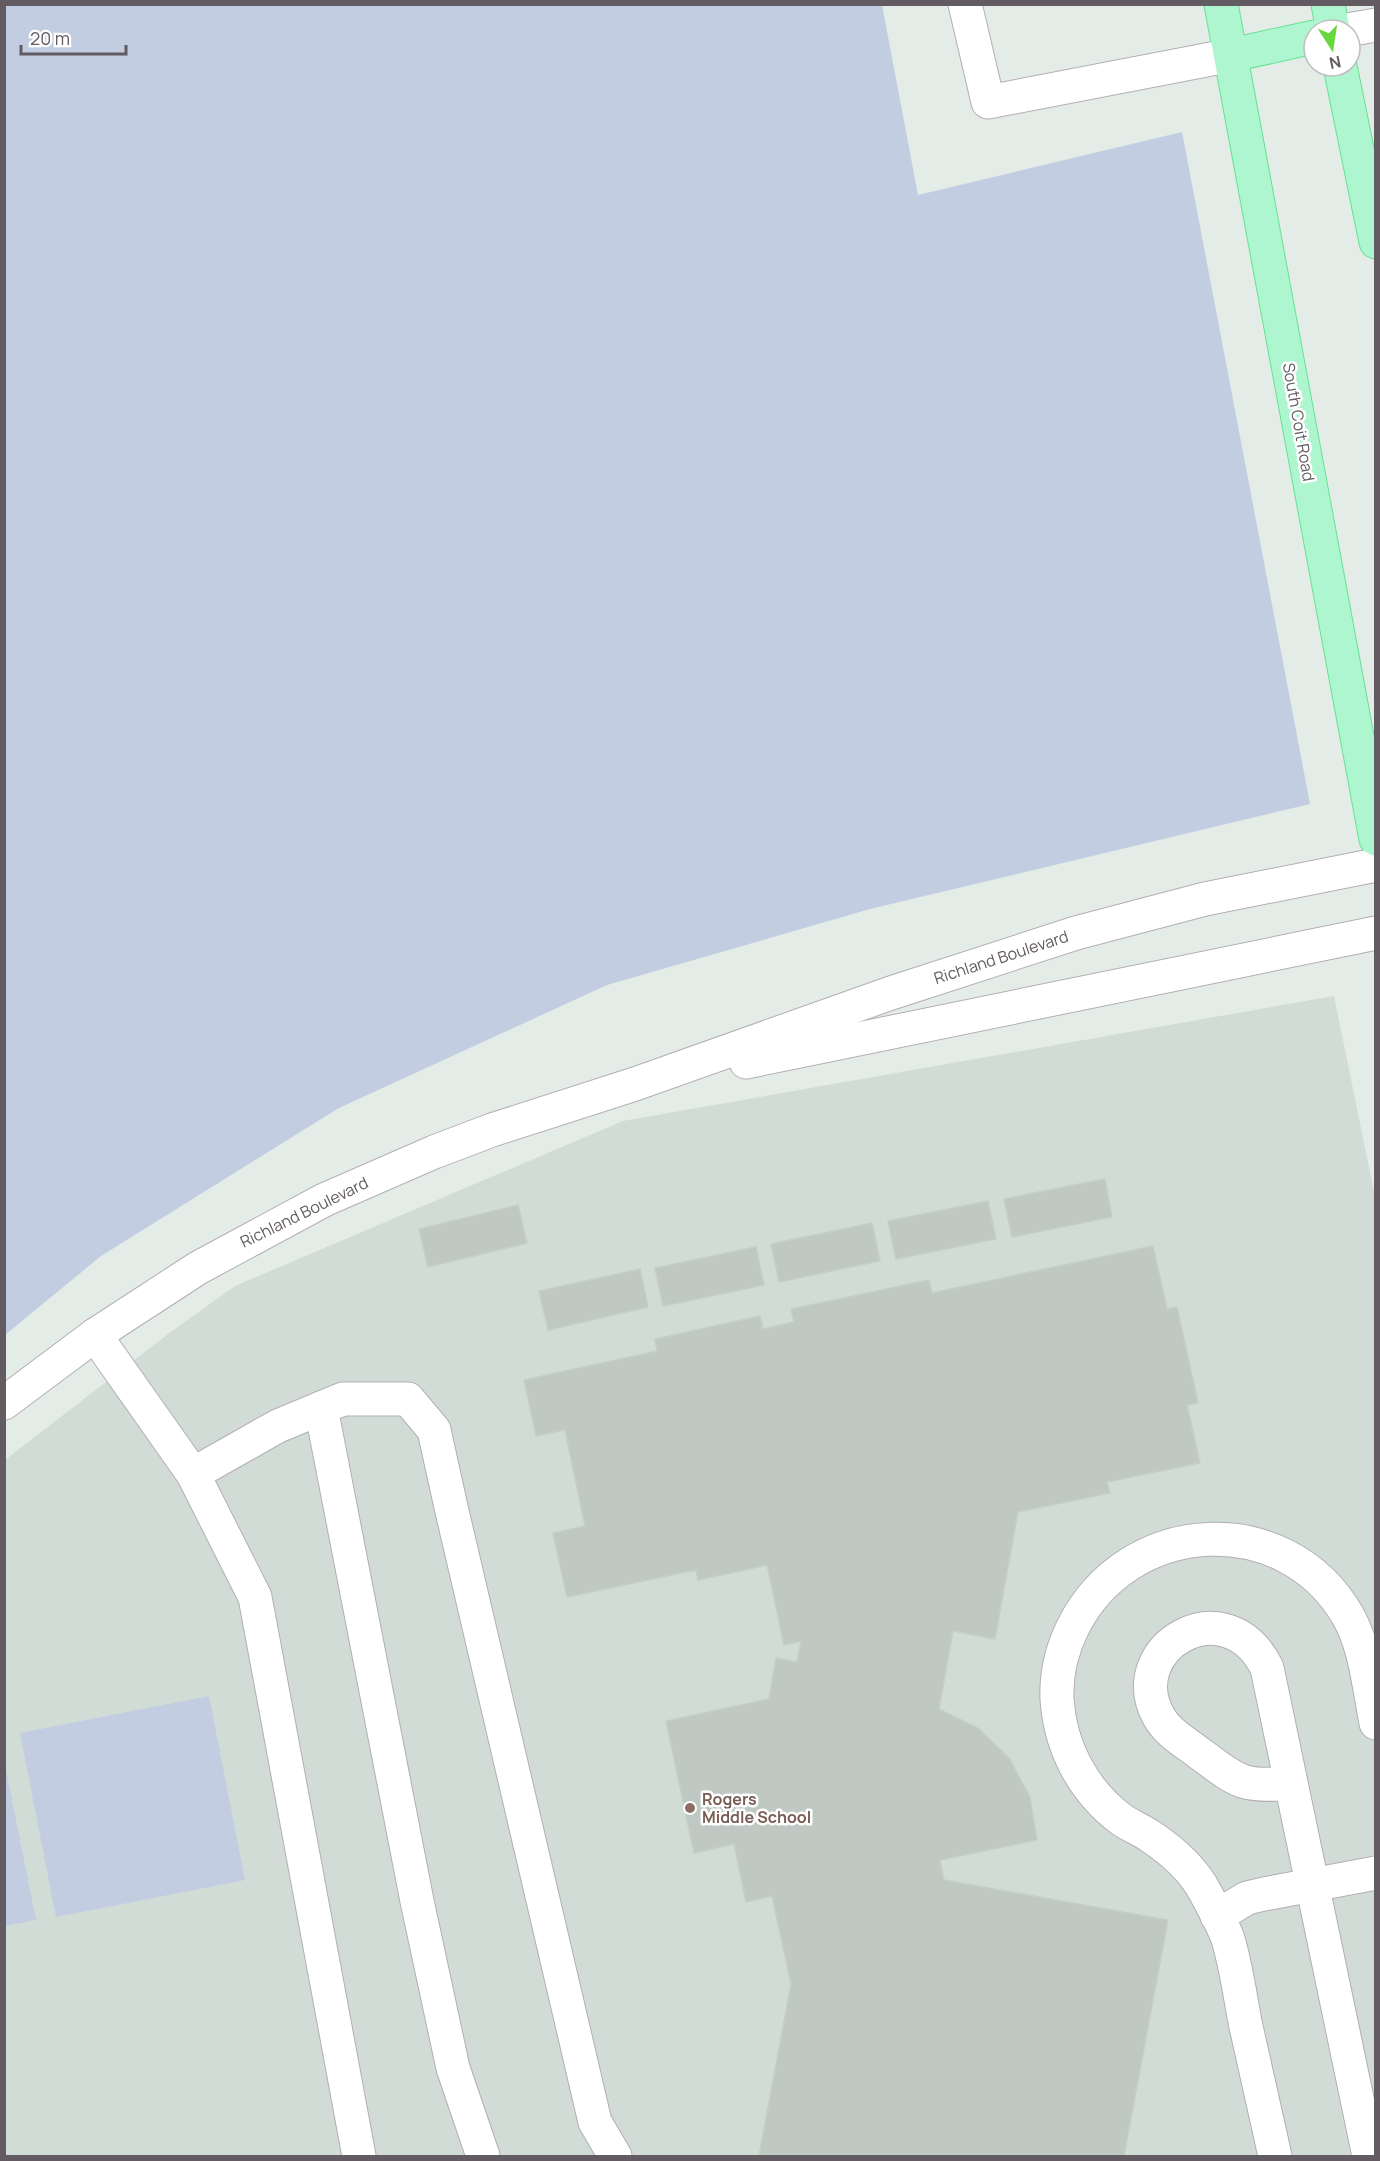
<svg xmlns="http://www.w3.org/2000/svg" width="1380" height="2161" viewBox="0 0 1380 2161" font-family="Manrope,sans-serif">
<style>
.education{fill:#d1dcd6}
.green{fill:#c2cde1}
.building{fill:#bfc8c3;stroke:#c2d0c7;stroke-width:1.5}
.lines{fill:none;stroke-linecap:round;stroke-linejoin:round}
.minor-casing{stroke:#b4aeb3;stroke-width:35}
.major-casing{stroke:#66e292;stroke-width:35}
.minor{stroke:#fff;stroke-width:33}
.major{stroke:#aef6d0;stroke-width:33}
.education-dot{fill:#8d6e63;stroke:#fff;stroke-width:2}
.labels{text-anchor:middle;stroke-width:5;stroke-linejoin:round;paint-order:stroke}
.street-label{font-size:16px;fill:#625b61;stroke:#fff}
.education-label{font-size:16px;font-weight:bold;fill:#785e54;stroke:#fff;text-anchor:start}
</style>
<rect width="100%" height="100%" fill="#e3ece7"/>
<!-- education -->
<path class="education" d="M1334,996L1376,1202L1375,2156H5V1460L168,1334L235,1286L623,1121Z"/>
<!-- green -->
<g class="green">
<path d="M5,4L882,5L918,195L1182,132L1310,804L870,909L607,985L339,1108L101,1256L5,1335Z"/>
<path d="M209,1696L245,1880L56,1917L20,1733Z"/>
<path d="M4,1760L36,1920L5,1926H4Z"/>
</g>
<!-- building -->
<g class="building">
<path d="M1105,1179L1112,1217L1012,1237L1004,1199Z"/>
<path d="M988,1201L996,1239L896,1259L888,1221Z"/>
<path d="M518,1205L527,1243L428,1267L419,1229Z"/>
<path d="M872,1223L880,1261L779,1282L771,1244Z"/>
<path d="M1153,1246L1167,1309L1177,1307L1198,1403L1187,1405L1200,1463L1107,1482L1110,1493L1018,1512L995,1639L953,1631L939,1709L978,1728L1009,1758L1030,1797L1037,1840L940,1860L944,1880L1168,1920L1124,2156H759L791,1984L772,1896L746,1902L734,1844L694,1853L666,1721L769,1699L776,1658L797,1662L801,1641L784,1645L767,1565L698,1580L696,1570L567,1597L553,1533L585,1526L565,1430L536,1436L524,1380L657,1351L655,1339L760,1316L763,1329L794,1322L791,1309L929,1280L932,1293Z"/>
<path d="M756,1247L764,1285L663,1306L655,1268Z"/>
<path d="M640,1269L648,1307L548,1330L539,1291Z"/>
</g>
<g class="lines">
<!-- minor casing -->
<g class="minor-casing">
<g id="minor">
<path d="M965,4L988,102L1232,55"/>
<path d="M1347,30L1376,25"/>
<path d="M746,1062L1376,933"/>
<path d="M95,1335L193,1474L278,1426L343,1399H408L434,1430L451,1507L595,2122L615,2156"/>
<path d="M4,1403L95,1335L198,1268L324,1200L434,1152L492,1130L635,1084L891,993L1076,933L1205,899L1376,865"/>
<path d="M321,1408L417,1901L453,2068L483,2156"/>
<path d="M193,1474L255,1597L359,2156"/>
<path d="M1291,1783C1242,1788 1237,1781 1199,1753C1185,1742 1168,1733 1159,1717C1120,1648 1226,1585 1267,1668L1369,2156"/>
<path d="M1217,1916L1247,1898L1264,1894L1376,1873"/>
<path d="M1275,2156C1265,2112 1255,2067 1245,2022C1240,1995 1236,1966 1228,1939C1222,1923 1213,1907 1205,1892C1193,1869 1171,1850 1150,1836C1141,1830 1131,1826 1122,1820C1083,1791 1060,1747 1057,1699C1056,1674 1062,1649 1073,1627C1128,1517 1285,1507 1348,1616C1366,1648 1369,1688 1376,1723"/>
</g>
</g>
<!-- major casing -->
<g class="major-casing">
<g id="major">
<path d="M1221,4L1376,839"/>
<path d="M1328,4L1333,30"/>
<path d="M1232,55L1314,37"/>
<path d="M1340,66L1376,242"/>
</g>
</g>
<!-- minor -->
<use href="#minor" class="minor"/>
<!-- major -->
<use href="#major" class="major"/>
</g>
<!-- markers -->
<circle class="education-dot" cx="690" cy="1808" r="6"/>
<g class="labels">
<!-- street labels -->
<g class="street-label">
<text transform="translate(1299 422) rotate(80)" y="6">South Coit Road</text>
<text transform="translate(1001 957) rotate(-18)" y="6">Richland Boulevard</text>
<text transform="translate(304 1212) rotate(-26)" y="6">Richland Boulevard</text>
</g>
<!-- education labels -->
<g class="education-label">
<text x="702" y="1805">Rogers<tspan x="702" dy="18">Middle School</tspan></text>
</g>
</g>
<!-- border -->
<rect width="1380" height="2161" fill="none" stroke="#625b61" stroke-width="12"/>
<!-- north arrow -->
<g transform="translate(1332 48) rotate(168)"><circle r="28" fill="#ffffff" stroke="#c0bdc0" stroke-width="1.5"/>
<path d="M0-4.5L10 22L0 15L-10 22Z" fill="#69d73e"/>
<text y="-9" font-size="16" font-weight="bold" text-anchor="middle" fill="#625b61">N</text>
</g>
<!-- scale -->
<path d="M21 45v9h105v-9" fill="none" stroke="#625b61" stroke-width="3"/>
<text x="30" y="45" font-size="18" fill="#625b61" stroke="#ffffff" stroke-width="4.5" paint-order="stroke">20 m</text>
</svg>
